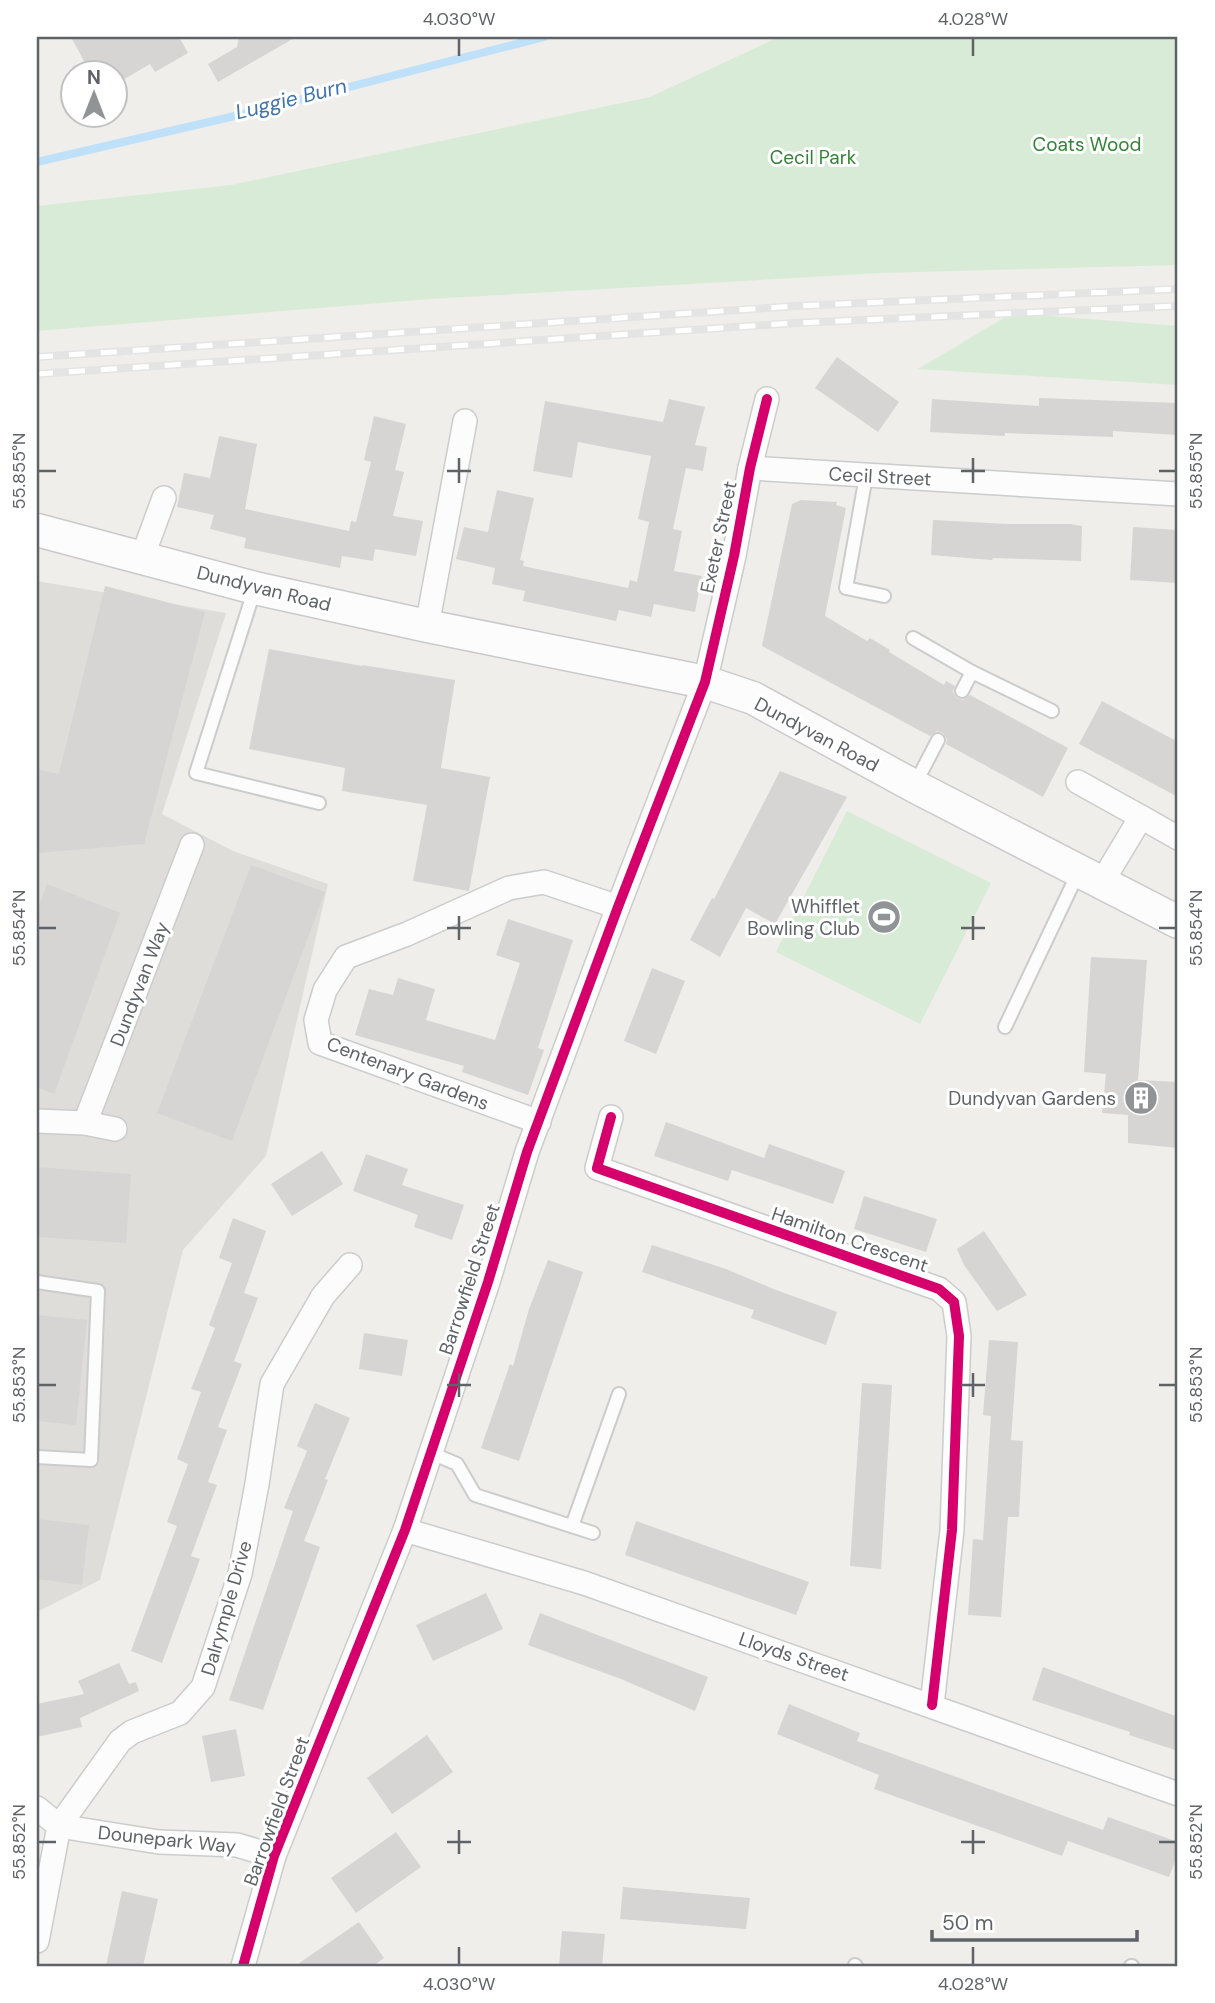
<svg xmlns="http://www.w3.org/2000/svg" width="1215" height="2003" viewBox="0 0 1215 2003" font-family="'DM Sans',sans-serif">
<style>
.industrial{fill:#dfddda}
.green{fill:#d8ebd6}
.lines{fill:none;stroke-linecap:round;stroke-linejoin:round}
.stream{stroke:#bfe0f9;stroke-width:8}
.building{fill:#d6d5d3}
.lane-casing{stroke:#cbcccc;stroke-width:16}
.street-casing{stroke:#cbcccc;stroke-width:26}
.secondary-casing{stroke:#cacacb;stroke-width:35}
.lane{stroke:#fdfcfc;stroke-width:12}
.street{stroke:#fdfcfc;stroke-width:23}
.secondary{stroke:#fdfcfc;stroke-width:32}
.rail-casing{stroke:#e4e4e4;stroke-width:8}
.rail{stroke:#fff;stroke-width:5;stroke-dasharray:16;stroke-linecap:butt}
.cycleway-casing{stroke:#fff;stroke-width:15}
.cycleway{stroke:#d6006c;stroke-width:10}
.ticks{fill:none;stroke:#5f6368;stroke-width:2.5}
.labels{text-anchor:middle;stroke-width:6;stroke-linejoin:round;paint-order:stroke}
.park-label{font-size:19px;fill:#348238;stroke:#fff}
.street-label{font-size:19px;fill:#5f6368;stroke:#fff}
.poi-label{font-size:19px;fill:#5f6368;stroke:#fff;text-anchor:end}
.water-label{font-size:21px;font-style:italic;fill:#4174aa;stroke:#fff}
.neatline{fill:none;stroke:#5f6368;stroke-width:2.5}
.ticks-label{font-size:18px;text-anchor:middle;fill:#5f6368}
</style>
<rect width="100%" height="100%" fill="#efeeea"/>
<!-- industrial -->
<path class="industrial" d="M37,581L226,613L162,814L233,851L328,884L266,1156L183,1250L100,1580L37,1612Z"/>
<!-- green -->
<g class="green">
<path d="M779,37H1178V265L880,273L430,299L37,331V206L231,185L650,97Z"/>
<path d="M1012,313L1178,326V385L918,369Z"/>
<path d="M847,811L991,883L920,1024L776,952Z"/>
</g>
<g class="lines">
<!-- stream -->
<path class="stream" d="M37,162L252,112L544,37"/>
</g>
<!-- building -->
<g class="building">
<path d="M71,37H179L188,53L155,72L150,64L116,84V74H91Z"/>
<path d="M239,37H296L218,82L208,64L237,47Z"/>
<path d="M837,357L899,402L878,432L815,388Z"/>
<path d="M1039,398L1178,403V435L1113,431V437L1005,433V436L930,432L932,399L1039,406Z"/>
<path d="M669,399L705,407L695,445L707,447L703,471L686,468L673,529L682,531L674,571L702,576L695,612L654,604L651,617L619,610L616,621L523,601L525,591L492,584L495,568L456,559L464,527L488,532L497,490L534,498L520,560L524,561L523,566L628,588L630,580L637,582L649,522L638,519L651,456L578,442L572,478L533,471L545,401L663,422Z"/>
<path d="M374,416L406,424L395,470L404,472L393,516L423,521L416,556L375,549L373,561L342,556L340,568L244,548L246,538L210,529L214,515L177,507L184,473L210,478L219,436L257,444L245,509L349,531L351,521L356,522L371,462L364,460Z"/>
<path d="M801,500L837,502L836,505L846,508L825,616L867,641L870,638L890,650L889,652L944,685L946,681L955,686L953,692L957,698L963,700L970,695L1068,748L1043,797L946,744L947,739L943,733L937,731L930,736L762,646L792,504Z"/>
<path d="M933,520L1008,524H1070L1082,526L1081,561L993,558L992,560L931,555Z"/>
<path d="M1133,527L1178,530V583L1130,580Z"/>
<path d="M105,586L205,612L144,844L37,853V769L59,774Z"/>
<path d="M269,649L362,666V665L455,680L441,768L490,777L469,891L413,881L427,805L342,791L345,768L249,749Z"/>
<path d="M1102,701L1178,742V797L1079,744Z"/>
<path d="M780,771L847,797L775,924L746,908L720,957L690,940L712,898L714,899Z"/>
<path d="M251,865L325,892L232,1141L157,1113Z"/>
<path d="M47,884L120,913L54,1094L37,1087V912Z"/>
<path d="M508,919L573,940L538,1048L544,1050L528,1095L462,1072L464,1066L355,1035L369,989L393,995L398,978L435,989L426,1020L495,1040L520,963L496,955Z"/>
<path d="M1091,957L1147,960L1138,1080L1178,1082V1148L1128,1143V1115L1102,1113L1106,1074L1084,1072Z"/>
<path d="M652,968L685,981L656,1054L624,1041Z"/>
<path d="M666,1122L764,1158L769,1144L845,1171L833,1204L732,1170L728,1181L654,1156Z"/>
<path d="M322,1151L343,1184L292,1216L271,1184Z"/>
<path d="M366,1154L408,1169L402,1185L464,1205L452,1240L414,1227L418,1215L353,1191Z"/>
<path d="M37,1167L131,1174L126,1243L37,1237Z"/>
<path d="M864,1196L937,1219L926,1252L854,1229Z"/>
<path d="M233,1218L266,1231L244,1293L258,1298L234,1361L242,1364L218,1427L227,1430L208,1482L217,1485L191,1556L200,1559L162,1663L131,1651L177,1526L167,1522L188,1464L177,1459L201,1392L191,1389L215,1328L209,1325L232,1263L219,1258Z"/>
<path d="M984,1231L1027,1295L997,1311L964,1265L957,1249Z"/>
<path d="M652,1245L726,1269L776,1290L837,1312L826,1345L751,1318L754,1310L642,1272Z"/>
<path d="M548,1260L583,1272L519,1461L481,1448L510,1364L513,1366L529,1309Z"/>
<path d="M37,1315L87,1320L76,1425L37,1421Z"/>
<path d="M364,1333L408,1340L402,1376L359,1369Z"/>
<path d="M989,1340L1018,1342L1011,1440L1023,1441L1019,1517H1008L1001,1617L968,1615L973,1539L983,1540L991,1416L983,1415Z"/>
<path d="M862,1383L892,1385L881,1569L850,1566Z"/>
<path d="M315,1403L350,1418L325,1479L328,1480L304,1541L320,1547L263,1710L229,1700L293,1511L284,1508L307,1451L297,1446Z"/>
<path d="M37,1519L89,1525L82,1585L37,1579Z"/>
<path d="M636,1521L809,1582L796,1615L625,1555Z"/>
<path d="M486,1593L503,1629L433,1661L416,1625Z"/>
<path d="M540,1613L708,1677L695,1711L621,1679L528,1645Z"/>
<path d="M119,1663L129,1684L136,1682L139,1691L80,1718L82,1727L37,1737V1704L84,1694L78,1681Z"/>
<path d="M1043,1667L1178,1717V1751L1129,1735L1130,1732L1032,1700Z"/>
<path d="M789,1704L860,1733L857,1741L1103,1830L1108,1817L1178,1842V1853L1169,1877L1068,1841L1062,1856L874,1789L879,1775L777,1734Z"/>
<path d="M236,1729L245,1776L211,1782L202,1736Z"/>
<path d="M427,1735L453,1772L392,1814L367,1778Z"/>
<path d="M396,1832L421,1867L356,1913L331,1878Z"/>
<path d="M623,1887L750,1898L746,1929L620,1919Z"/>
<path d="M122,1891L158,1899L143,1966H106Z"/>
<path d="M359,1922L384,1958L373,1966H295Z"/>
<path d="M562,1931L605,1934L602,1966H559Z"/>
</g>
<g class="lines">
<!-- lane casing -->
<g class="lane-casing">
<g id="lane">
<path d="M866,476L846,588L884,596"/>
<path d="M255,588L196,773L319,803"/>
<path d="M913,638L972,672"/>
<path d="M962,691L972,672L1052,711"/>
<path d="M914,786L938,740"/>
<path d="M1005,1027L1078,873"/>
<path d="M37,1282L98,1291L91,1460L37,1457"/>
<path d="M431,1453L457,1464L475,1495L593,1533"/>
<path d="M572,1526L619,1394"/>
<path d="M855,1965L856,1966"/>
<path d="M1131,1966H1132"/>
</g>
</g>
<!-- street casing -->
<g class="street-casing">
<g id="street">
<path d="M750,468L1178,494"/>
<path d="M142,558L164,498"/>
<path d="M427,626L465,421"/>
<path d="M1078,782L1141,817"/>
<path d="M1102,882L1141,817L1178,838"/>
<path d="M611,1117L597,1168L939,1289L954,1302L959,1336L952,1530L932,1705"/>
<path d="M37,1121L85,1123L115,1129"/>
<path d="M539,1122L320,1043L316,1020L325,990L346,957L407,934L509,888L544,882L618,907"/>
<path d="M85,1123L192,845"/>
<path d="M405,1530L584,1583L1178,1794"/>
<path d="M37,1808L59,1826L159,1842L237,1845L274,1856"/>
<path d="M37,1941L59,1826L120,1741L132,1732L180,1713L203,1687L240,1574L257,1484L272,1384L323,1296L350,1265"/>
<path d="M243,1966L274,1856L405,1530L488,1282L527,1152L618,907L705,682L734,556L750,468L767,399"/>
</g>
</g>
<!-- secondary casing -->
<g class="secondary-casing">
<path id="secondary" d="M37,530L255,588L427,626L705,682L753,698L914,786L1178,922"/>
</g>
<!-- lane -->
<use href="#lane" class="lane"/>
<!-- street -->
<use href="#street" class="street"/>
<!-- secondary -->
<use href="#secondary" class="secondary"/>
<!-- rail casing -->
<g class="rail-casing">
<g id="rail">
<path d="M37,357L796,306L1178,289"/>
<path d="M37,374L795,323L1178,306"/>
</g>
</g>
<!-- rail -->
<use href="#rail" class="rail"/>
<!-- cycleway casing -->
<g class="cycleway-casing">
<g id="cycleway">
<path d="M611,1117L597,1168L939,1289L954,1302L959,1336L952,1530L932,1705"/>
<path d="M243,1966L274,1856L405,1530L488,1282L527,1152L618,907L705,682L734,556L750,468L767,399"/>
</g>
</g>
<!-- cycleway -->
<use href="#cycleway" class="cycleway"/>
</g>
<!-- ticks -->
<path class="ticks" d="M459,38V56M973,38V56M459,458V483M973,458V483M38,471H56M447,471H471M961,471H985M1159,471H1176M459,916V940M973,916V940M38,928H56M447,928H471M961,928H985M1159,928H1176M459,1373V1397M973,1373V1397M38,1385H56M447,1385H471M961,1385H985M1159,1385H1176M459,1830V1854M973,1830V1854M38,1842H56M447,1842H471M961,1842H985M1159,1842H1176M459,1947V1965M973,1947V1965"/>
<!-- icons -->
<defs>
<g id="stadium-disc" transform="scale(1.75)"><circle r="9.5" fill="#919496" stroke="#fff"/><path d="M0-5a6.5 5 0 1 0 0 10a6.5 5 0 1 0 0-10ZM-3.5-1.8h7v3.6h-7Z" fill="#fff"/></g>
<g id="building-disc" transform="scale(1.75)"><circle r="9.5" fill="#919496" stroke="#fff"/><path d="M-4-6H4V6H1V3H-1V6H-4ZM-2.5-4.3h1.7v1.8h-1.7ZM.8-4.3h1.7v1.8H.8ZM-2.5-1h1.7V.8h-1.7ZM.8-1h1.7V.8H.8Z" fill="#fff"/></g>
</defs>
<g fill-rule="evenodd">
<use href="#stadium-disc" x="884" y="917"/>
<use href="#building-disc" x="1141" y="1098"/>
</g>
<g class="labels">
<!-- park labels -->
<g class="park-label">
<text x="1087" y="151">Coats Wood</text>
<text x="813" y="164">Cecil Park</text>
</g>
<!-- street labels -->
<g class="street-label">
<text transform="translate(880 476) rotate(3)" y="7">Cecil Street</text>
<text transform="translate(718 537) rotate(-78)" y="7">Exeter Street</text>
<text transform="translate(264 588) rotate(14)" y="7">Dundyvan Road</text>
<text transform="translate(817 734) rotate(28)" y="7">Dundyvan Road</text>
<text transform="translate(139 984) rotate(-69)" y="7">Dundyvan Way</text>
<text transform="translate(408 1073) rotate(21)" y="7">Centenary Gardens</text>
<text transform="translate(850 1239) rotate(19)" y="7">Hamilton Crescent</text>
<text transform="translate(469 1279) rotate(-72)" y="7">Barrowfield Street</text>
<text transform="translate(226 1608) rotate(-74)" y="7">Dalrymple Drive</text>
<text transform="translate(794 1656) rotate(19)" y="7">Lloyds Street</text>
<text transform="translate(276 1811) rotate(-70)" y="7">Barrowfield Street</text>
<text transform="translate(167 1839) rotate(6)" y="7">Dounepark Way</text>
</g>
<!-- poi labels -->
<g class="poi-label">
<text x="860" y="913">Whifflet<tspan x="860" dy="22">Bowling Club</tspan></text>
<text x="1116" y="1105">Dundyvan Gardens</text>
</g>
<!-- water labels -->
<g class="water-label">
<text transform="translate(291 99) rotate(-14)" y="7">Luggie Burn</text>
</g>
</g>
<!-- border -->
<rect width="1215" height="2003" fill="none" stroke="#ffffff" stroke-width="77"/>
<!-- north arrow -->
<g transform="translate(94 94)"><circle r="33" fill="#ffffff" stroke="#bfc1c3" stroke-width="2"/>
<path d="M0-5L12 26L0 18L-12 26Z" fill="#919496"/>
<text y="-10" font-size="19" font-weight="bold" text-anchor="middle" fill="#5f6368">N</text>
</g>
<!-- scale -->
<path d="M932 1930v10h205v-10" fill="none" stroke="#5f6368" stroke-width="3.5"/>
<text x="942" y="1930" font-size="21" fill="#5f6368" stroke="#ffffff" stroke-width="5" paint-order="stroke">50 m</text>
<rect x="38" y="38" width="1138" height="1927" class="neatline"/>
<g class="ticks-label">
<text x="459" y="25">4.030°W</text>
<text x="973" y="25">4.028°W</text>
<text transform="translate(19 471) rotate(-90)" y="6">55.855°N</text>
<text transform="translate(1196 471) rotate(-90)" y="6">55.855°N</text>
<text transform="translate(19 928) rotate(-90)" y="6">55.854°N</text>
<text transform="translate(1196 928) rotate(-90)" y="6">55.854°N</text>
<text transform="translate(19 1385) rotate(-90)" y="6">55.853°N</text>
<text transform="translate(1196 1385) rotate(-90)" y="6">55.853°N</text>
<text transform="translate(19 1842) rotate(-90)" y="6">55.852°N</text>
<text transform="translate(1196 1842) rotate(-90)" y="6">55.852°N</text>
<text x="459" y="1990">4.030°W</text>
<text x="973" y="1990">4.028°W</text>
</g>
</svg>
